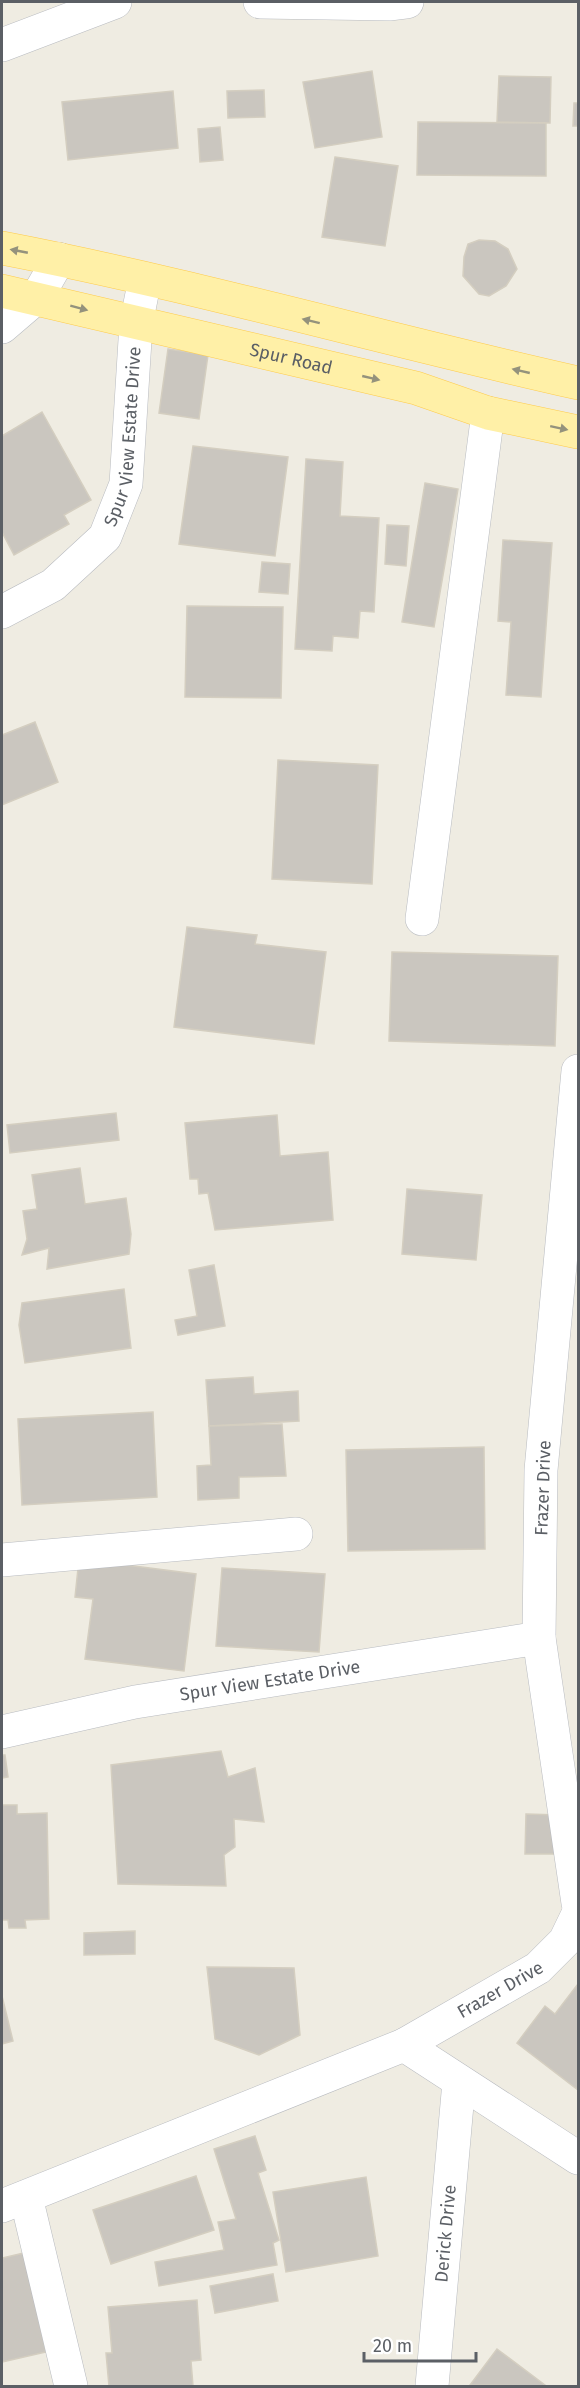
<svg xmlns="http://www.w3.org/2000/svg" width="580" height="2388" viewBox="0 0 580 2388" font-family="'Fira Sans',sans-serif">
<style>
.building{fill:#cac6bf;stroke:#d4cec0;stroke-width:1.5}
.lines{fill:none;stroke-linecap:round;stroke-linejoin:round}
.street-casing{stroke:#b8bbc0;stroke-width:34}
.secondary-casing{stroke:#b8bcc2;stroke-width:34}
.primary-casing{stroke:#fecb4c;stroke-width:34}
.street{stroke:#fff;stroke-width:33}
.secondary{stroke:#fff;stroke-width:33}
.primary{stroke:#fff0a7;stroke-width:33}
.oneway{fill:#94927c}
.labels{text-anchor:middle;stroke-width:4.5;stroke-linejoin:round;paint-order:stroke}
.street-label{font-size:18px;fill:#5b5f65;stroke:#fff}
</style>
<rect width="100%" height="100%" fill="#efece2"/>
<!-- building -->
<g class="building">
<path d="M372,71L382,137L315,148L303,82Z"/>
<path d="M499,76L551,77L550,123L497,122Z"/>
<path d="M264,90L265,117L228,118L227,91Z"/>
<path d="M173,91L178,148L68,160L62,102Z"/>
<path d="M574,103H578V126H573Z"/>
<path d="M418,122L546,123V176L417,175Z"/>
<path d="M220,127L223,160L200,162L198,129Z"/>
<path d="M335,157L398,166L385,246L322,237Z"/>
<path d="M479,240L495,241L508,249L517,269L506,286L489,296L479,294L463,276L464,257L468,244Z"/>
<path d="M168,349L208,355L199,419L159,413Z"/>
<path d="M42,412L91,500L64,515L69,524L14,555L2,532V436Z"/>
<path d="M193,446L288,457L275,556L179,544Z"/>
<path d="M306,459L343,462L340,516L379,518L374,612L360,611L358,638L333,636L332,651L295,649Z"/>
<path d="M425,483L458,489L434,627L402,622Z"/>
<path d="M387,525L409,526L406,566L385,564Z"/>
<path d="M503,540L552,543L541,697L506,695L511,622L498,621Z"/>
<path d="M262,562L290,564L288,594L259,592Z"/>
<path d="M187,606L283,607L281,698L185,697Z"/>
<path d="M35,722L58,782L2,805V735Z"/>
<path d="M278,760L378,765L372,884L272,879Z"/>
<path d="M187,927L257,935L255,944L326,952L314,1044L174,1027Z"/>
<path d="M392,952L558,956L555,1046L389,1041Z"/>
<path d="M116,1113L119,1140L10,1153L7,1125Z"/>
<path d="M277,1115L280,1156L328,1152L333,1220L215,1230L208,1193L199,1194L198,1179H190L185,1123Z"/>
<path d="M80,1168L85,1204L126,1198L131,1234L129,1254L47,1269L49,1248L22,1255L27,1239L23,1211L37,1209L32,1175Z"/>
<path d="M407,1189L482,1195L476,1260L402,1254Z"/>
<path d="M214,1265L225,1326L178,1335L175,1320L197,1316L189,1270Z"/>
<path d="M124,1289L131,1348L25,1363L19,1325L22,1303Z"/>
<path d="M253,1377L254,1394L298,1391L299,1421L209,1426L206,1380Z"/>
<path d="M153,1412L157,1497L22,1505L18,1419Z"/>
<path d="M282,1424L286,1476L239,1477V1498L198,1500L197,1466L211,1465L209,1426Z"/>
<path d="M484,1447L485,1549L348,1551L346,1450Z"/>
<path d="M79,1559L196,1574L184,1671L85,1659L93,1599L75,1597Z"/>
<path d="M222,1568L325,1574L319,1652L216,1646Z"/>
<path d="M221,1751L228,1777L255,1768L264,1822L234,1819L235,1847L224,1855L226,1886L118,1884L111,1765Z"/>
<path d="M2,1755H5L8,1777L2,1778Z"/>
<path d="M2,1805H17V1814L47,1813L49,1919L25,1920L26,1928H9L8,1920H2Z"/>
<path d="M526,1814L559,1815V1854H525Z"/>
<path d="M135,1931V1954L84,1955V1933Z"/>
<path d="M207,1967L294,1968L300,2035L259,2055L215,2039Z"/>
<path d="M578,1984V2090L517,2043L545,2006L555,2014Z"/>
<path d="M2,1996L13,2041L2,2044Z"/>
<path d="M255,2136L266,2170L258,2173L279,2240L273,2243L277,2265L159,2286L155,2262L224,2250L218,2222L236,2219L214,2149Z"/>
<path d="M196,2176L214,2230L111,2264L93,2210Z"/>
<path d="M366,2177L378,2256L286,2272L273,2192Z"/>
<path d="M24,2253L46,2352L2,2362V2258Z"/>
<path d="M273,2274L278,2301L215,2313L210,2286Z"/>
<path d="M197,2300L201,2360L191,2361L193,2386H109L106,2353H112L108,2307Z"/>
<path d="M497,2349L545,2385L544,2386L470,2385Z"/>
</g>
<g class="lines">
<!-- street casing -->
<g class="street-casing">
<g id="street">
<path d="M260,2L391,4L407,2"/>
<path d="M2,45L115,2"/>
<path id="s1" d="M2,612L53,585L105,537L126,484L136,324L145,279"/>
<path d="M422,919L488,413"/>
<path d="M578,1071L541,1470L539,1638L578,1903"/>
<path d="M2,1560L296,1534"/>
<path id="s2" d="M2,1732L135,1702L539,1638"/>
<path d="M404,2045L578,2158"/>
<path d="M26,2197L71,2386"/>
<path id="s3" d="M2,2206L404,2045L538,1968L565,1941L578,1914"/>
<path id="s4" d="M432,2386L459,2082"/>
</g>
</g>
<!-- secondary casing -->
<g class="secondary-casing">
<path id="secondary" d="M2,327L37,297L59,259"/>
</g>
<!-- primary casing -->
<g class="primary-casing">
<g id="primary">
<path d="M2,248C195,285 386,340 578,383"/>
<path id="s5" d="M2,291L416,388L488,413L578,432"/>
</g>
</g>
<!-- street -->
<use href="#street" class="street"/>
<!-- secondary -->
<use href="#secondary" class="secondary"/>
<!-- primary -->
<use href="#primary" class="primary"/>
</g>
<!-- one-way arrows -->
<defs><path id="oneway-solid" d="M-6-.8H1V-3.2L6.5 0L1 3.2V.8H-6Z" transform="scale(1.5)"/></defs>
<g class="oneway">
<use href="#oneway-solid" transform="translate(19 251) rotate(-169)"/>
<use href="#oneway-solid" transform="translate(79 308) rotate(15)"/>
<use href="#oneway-solid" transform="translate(311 321) rotate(-166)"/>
<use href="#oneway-solid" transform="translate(521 371) rotate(-167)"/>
<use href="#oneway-solid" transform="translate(371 378) rotate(13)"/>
<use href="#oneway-solid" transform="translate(559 428) rotate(12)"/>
</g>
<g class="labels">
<!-- street labels -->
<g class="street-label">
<text dy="6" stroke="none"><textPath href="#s5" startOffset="297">Spur Road</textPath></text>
<text dy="6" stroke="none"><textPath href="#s1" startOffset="232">Spur View Estate Drive</textPath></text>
<text transform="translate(543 1488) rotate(-88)" y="6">Frazer Drive</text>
<text dy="6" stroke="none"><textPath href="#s2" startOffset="273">Spur View Estate Drive</textPath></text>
<text dy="6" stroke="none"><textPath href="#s3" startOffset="544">Frazer Drive</textPath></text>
<text dy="6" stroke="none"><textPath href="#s4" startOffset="153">Derick Drive</textPath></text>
</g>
</g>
<!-- border -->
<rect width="580" height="2388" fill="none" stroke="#5b5f65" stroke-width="6"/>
<!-- scale -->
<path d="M364 2352v9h112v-9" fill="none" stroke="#5b5f65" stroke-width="3"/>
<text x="373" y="2352" font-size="18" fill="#5b5f65" stroke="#ffffff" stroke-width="4.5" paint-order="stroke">20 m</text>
</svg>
